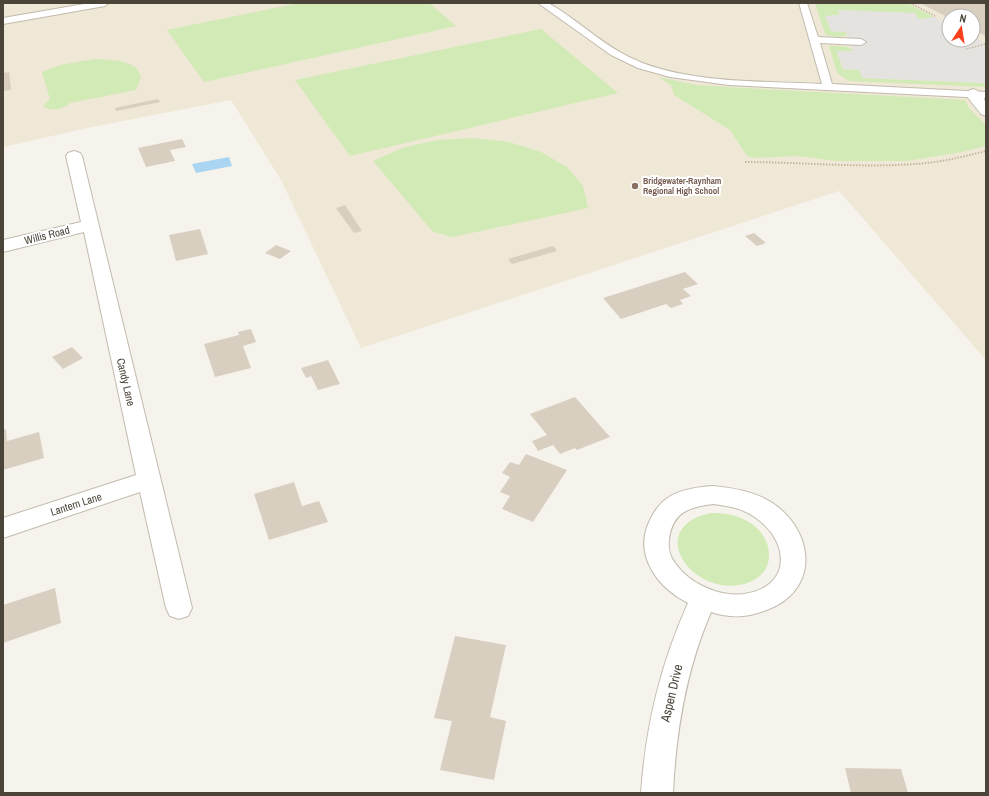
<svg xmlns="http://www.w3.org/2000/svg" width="989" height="796" viewBox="0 0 989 796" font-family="'Archivo Narrow',sans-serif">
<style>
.education{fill:#efe8d6;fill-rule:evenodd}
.green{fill:#d2eab5}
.parking{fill:#e5e3e0}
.water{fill:#a9d4f2}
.building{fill:#d8cfc1}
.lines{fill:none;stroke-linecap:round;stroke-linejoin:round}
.service-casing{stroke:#c2bbae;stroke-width:2}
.minor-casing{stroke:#c2bbae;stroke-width:2}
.path-far1{stroke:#c4b79f;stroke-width:1.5;stroke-dasharray:1.5 1.5;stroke-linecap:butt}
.path{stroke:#c4b79f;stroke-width:2;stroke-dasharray:1.5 1.5;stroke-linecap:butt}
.service{fill:#fff;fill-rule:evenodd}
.minor{fill:#fff;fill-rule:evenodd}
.education-dot{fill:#8d6e63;stroke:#fff;stroke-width:1.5}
.labels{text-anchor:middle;stroke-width:4;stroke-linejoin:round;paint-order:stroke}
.far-education-label{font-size:9px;font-weight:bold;fill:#785e54;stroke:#fff;text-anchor:start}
.street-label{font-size:11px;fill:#4b4439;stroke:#fff}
.near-street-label{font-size:13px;fill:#4b4439;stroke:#fff}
</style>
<rect width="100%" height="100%" fill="#f6f3ec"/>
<!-- education -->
<path class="education" d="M3,3H986V360L839,191L361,348L281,180L231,100L92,127L3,147ZM949,16H973V40H949Z"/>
<!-- green -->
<g class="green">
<path d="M299,3H429L456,26L204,82L167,30Z"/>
<path d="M815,3H907L934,17L921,19L839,10V15L826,16L831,31L846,32L847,35C841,38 831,37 825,34Z"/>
<path d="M541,29L618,93L350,156L295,80Z"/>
<path d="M829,46H844L852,49V51L837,52L843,69L859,70L862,78L986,83V87L849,81L837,73Z"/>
<path d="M95,59C108,60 126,59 136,68C138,70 140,74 141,77L136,90L70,103C63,110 53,111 44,107V105L50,99L42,72L60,65Z"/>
<path d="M658,77L697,85L727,87L965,100L969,108L986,125V146L962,152L907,161H836L797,156L754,158L747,156L730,130L674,95L671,85Z"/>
<path d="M473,138L509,142L541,152L567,167L583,186L588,208L453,237L433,232L373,161L402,148L437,140Z"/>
<path d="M711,513C725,513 739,515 752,524C773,539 777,571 750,582C696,603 640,528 711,513Z"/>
</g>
<!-- parking -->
<path class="parking" d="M838,10L915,13L918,18L921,19L934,17L949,25V40H973V37L986,44V83L862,78L859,70L843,69L837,51L853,52L846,32L831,31L825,16L839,15Z"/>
<!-- water -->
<path class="water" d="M229,157L232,166L196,173L192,164Z"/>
<!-- building -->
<g class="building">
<path d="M920,3H986V36L973,30V16H949V18Z"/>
<path d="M9,72L11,90L3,91V73Z"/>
<path d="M158,99L160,102L116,111L115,108Z"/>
<path d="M182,139L186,147L170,150L175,161L146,167L138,148Z"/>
<path d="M345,205L362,231L354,233L336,208Z"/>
<path d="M200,229L208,254L176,261L169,235Z"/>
<path d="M754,233L766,243L757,246L745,236Z"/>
<path d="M276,245L291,251L280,259L265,253Z"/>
<path d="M553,246L557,251L512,264L508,259Z"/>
<path d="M685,272L698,284L683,289L691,296L680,300L683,304L671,308L666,304L621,319L603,298Z"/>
<path d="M251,329L256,342L243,346L251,368L215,377L204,344L239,335L238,332Z"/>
<path d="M72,347L83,358L63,369L52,357Z"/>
<path d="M328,360L340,384L318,390L311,376L306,378L301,368Z"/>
<path d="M575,397L610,437L577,450L575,448L560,454L553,445L538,451L532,441L547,435L530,414Z"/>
<path d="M6,429L7,441L39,432L44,458L3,470V430Z"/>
<path d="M526,454L567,470L533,522L502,509L510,496L500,492L510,477L502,473L510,462L519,465Z"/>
<path d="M294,482L302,506L319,501L328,522L269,540L254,494Z"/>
<path d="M55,588L61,623L3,643V605Z"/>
<path d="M455,636L506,645L490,717L506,721L494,780L440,770L452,721L434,718Z"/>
<path d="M845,768L901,769L908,793H851Z"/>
</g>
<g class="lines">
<!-- service casing -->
<g class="service-casing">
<g id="service">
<path d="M90,3H109L105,6L3,24V18Z"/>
<path d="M538,3H548C577,19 600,43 629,57C683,84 763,81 822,84L799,3H807L818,37L861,39L866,42L861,45L820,43L832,84L986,92V98L729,85L670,77L638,68L611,55Z"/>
</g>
</g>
<!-- minor casing -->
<g class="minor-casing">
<g id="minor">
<path d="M973,89C986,93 986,104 986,116L981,114L965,94L968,91Z"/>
<path d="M74,151L80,153L82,156L192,608L188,616L179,619L170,616L166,608L140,492L3,538V518L136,475L84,232L3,252V240L81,222L66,156L68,153Z"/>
<path d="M713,486C734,488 757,492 774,504C817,535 818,593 764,611C746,618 729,618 711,612C686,670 676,730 673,793H641C646,725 660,666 688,603C656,587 632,553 651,518C655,510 661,502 669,497C682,489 698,487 713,486ZM713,504C728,506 743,508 756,518C790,542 792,587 744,594C719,597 690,584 675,563C670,557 668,548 669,540C672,513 688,507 713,504Z"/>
</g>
</g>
<!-- path-far1 -->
<g class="path-far1">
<path d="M910,3L935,16"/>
<path d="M966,49L986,44"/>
</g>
<!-- path -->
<path class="path" d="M745,162C805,162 866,169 926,163C946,161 966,156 986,151"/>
<!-- service -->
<use href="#service" class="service"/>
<!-- minor -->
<use href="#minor" class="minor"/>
</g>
<!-- markers -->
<circle class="education-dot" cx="635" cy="186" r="4"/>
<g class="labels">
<!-- far-education labels -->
<g class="far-education-label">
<text x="643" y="184">Bridgewater-Raynham<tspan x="643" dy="10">Regional High School</tspan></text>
</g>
<!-- street labels -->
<g class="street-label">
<text transform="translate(47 235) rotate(-14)" y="4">Willis Road</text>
<text transform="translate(126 382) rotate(77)" y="4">Candy Lane</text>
<text transform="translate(76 504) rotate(-18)" y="4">Lantern Lane</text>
</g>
<!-- near-street labels -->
<g class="near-street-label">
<text transform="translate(671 693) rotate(-77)" y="5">Aspen Drive</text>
</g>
</g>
<!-- border -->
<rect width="989" height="796" fill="none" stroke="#4b4439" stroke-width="8"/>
<!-- north arrow -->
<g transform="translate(961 28) rotate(12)"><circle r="19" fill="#ffffff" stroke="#b7b4b0"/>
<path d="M0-3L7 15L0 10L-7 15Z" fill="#fc3f1d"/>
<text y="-6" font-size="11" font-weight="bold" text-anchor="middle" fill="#4b4439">N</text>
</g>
</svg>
